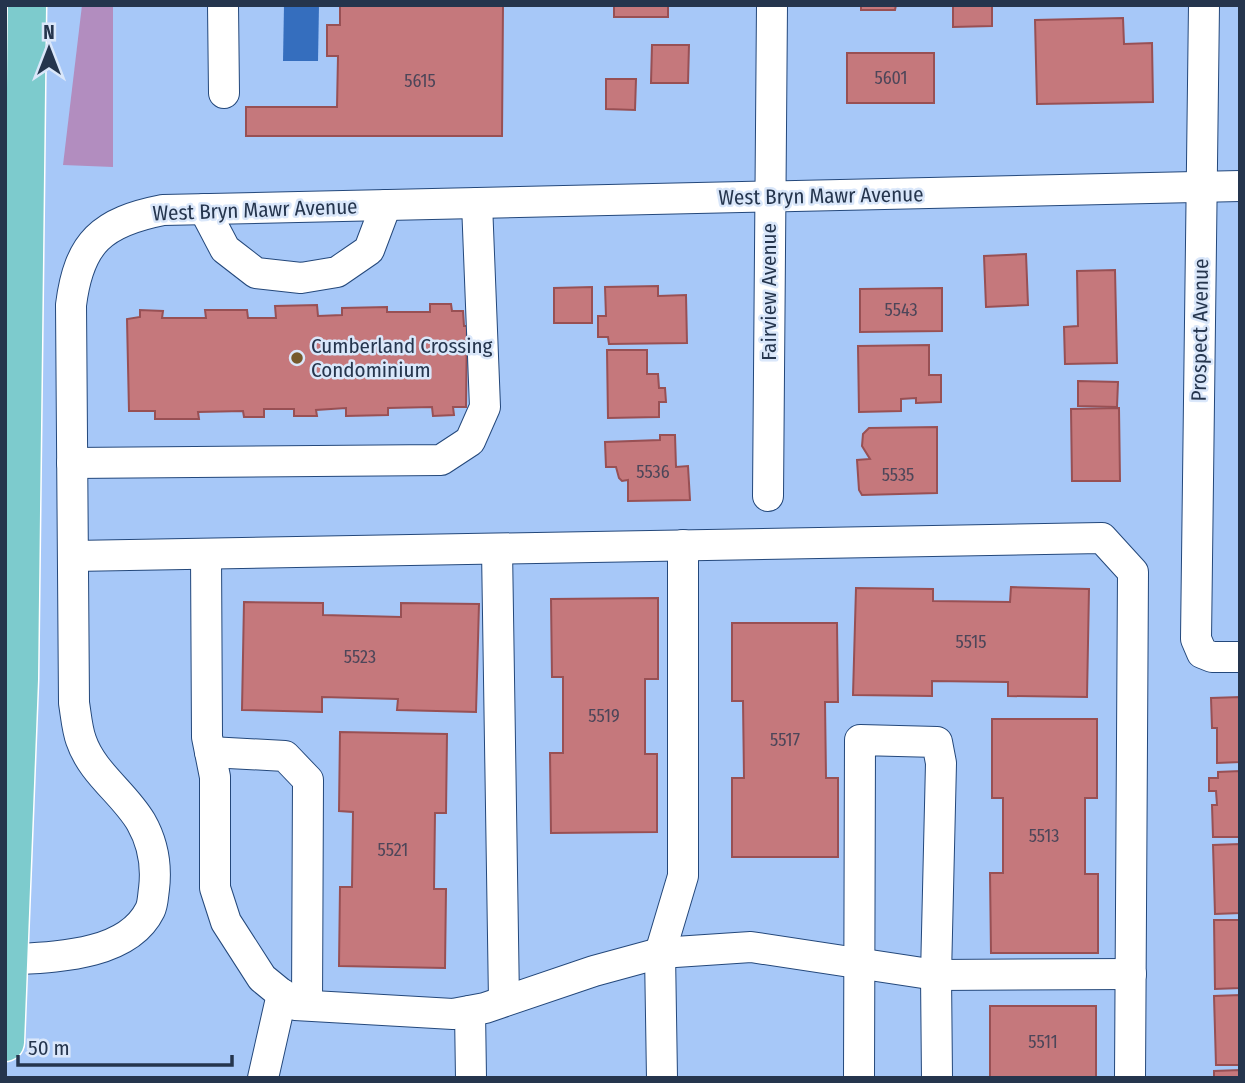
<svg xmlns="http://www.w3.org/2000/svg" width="1245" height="1083" viewBox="0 0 1245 1083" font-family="'Fira Sans Condensed',sans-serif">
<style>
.green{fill:#b28dbf}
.water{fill:#356ebe}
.building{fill:#c5787c;stroke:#985054;stroke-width:2}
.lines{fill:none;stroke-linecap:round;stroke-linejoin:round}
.minor-casing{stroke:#24487b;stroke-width:32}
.major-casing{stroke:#fff;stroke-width:41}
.minor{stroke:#fff;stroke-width:30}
.major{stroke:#7dcbcd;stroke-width:38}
.poi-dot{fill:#76592c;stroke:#dae7fa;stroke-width:2.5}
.labels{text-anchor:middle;stroke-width:5;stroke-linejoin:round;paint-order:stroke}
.number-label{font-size:18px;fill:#4d4659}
.street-label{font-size:21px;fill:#25354d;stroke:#dae7fa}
.poi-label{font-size:21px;fill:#25354d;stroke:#dae7fa;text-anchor:start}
</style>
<rect width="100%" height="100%" fill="#a7c8f8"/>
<!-- green -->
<path class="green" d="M82,5H113V167L63,165Z"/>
<!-- water -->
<path class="water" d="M284,5H319L318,61H283Z"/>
<!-- building -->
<g class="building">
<path d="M340,5H503L502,136H246V107H337L338,56H327V25H340Z"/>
<rect x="614" y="5" width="54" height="12"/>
<path d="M861,5H896L895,10H861Z"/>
<path d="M953,5H992V26L953,27Z"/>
<path d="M1123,18L1124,44L1152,43L1153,102L1037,104L1035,20Z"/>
<path d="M652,45H689L688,83H651Z"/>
<rect x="847" y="53" width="87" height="50"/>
<path d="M606,79H636L635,110L606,109Z"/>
<path d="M1026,254L1028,305L986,307L984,256Z"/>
<path d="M1115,270L1117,363L1065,364L1064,327L1078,326L1077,271Z"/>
<path d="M658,286V296L686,295L687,343L609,344L608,337H598V316H606L605,287Z"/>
<path d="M592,287V323H554V288Z"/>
<path d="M942,288V331L860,332V289Z"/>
<path d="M430,304H451L452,311H463L464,326H467L466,407H453L454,415L433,416L432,407L388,408V415L346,416V408L316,410L317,416H294V409H264V417H244L243,411L198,412L199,419H155V411H129L127,319L140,317V310L163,311L162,318H206L205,310H247L248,318H276L275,306L317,305L318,316L342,315V308L387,307V312H430Z"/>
<path d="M929,345V375H941V402L916,403V398L901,399V411L859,412L858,346Z"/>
<path d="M607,350H647V374H658L659,388H665L666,402H659V417L608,418Z"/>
<path d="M1078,381L1118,382L1117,407L1078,406Z"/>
<path d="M1119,408L1120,481H1072L1071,409Z"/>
<path d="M937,427V493L862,495L859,490L857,460L870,459L862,446L863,434L869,428Z"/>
<path d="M660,435H675L676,467L688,466L690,500L628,501V480L622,481L619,478L616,467H606L605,442L660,440Z"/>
<path d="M1011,587L1089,589L1087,697L1008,696V682L932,681V696L853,695L856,588L933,589V601L1010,602Z"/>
<path d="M658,598V679H645V754H657V832L551,833L550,753H563V677H552L551,599Z"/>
<path d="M244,602L323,603V615L401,617V603L479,604L476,712L397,710L398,699L322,697V712L242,710Z"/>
<path d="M732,623H837L838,702H825L826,778H838V857H732V778H744L743,701H732Z"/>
<path d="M1240,697V762L1217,763V728H1212L1211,698Z"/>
<path d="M992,719H1097V798H1085V874H1098V953H991L990,873H1003V798H992Z"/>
<path d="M340,732L447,734L446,813H435L434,889H446L445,968L339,966L340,887H352L353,812L339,811Z"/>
<path d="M1240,771V837H1213L1212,805H1217L1216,791H1209V778H1218V772Z"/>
<path d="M1240,844V913L1215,914L1213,845Z"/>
<path d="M1214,920H1240V988L1215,989Z"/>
<path d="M1240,995V1065H1216L1214,996Z"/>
<rect x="990" y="1006" width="106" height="72"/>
<path d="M1240,1070V1078H1214V1071Z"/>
</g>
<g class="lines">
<!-- minor casing -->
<g class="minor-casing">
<g id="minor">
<path d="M223,5L224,93"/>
<path d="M1204,5L1196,639L1202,653L1212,657H1240"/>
<path d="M204,209L225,249L256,273L301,278L337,272L369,250L386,205"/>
<path d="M72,463L441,460L470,441L485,407L477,203"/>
<path d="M768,496L772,5"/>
<path d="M497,549L504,1001"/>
<path d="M206,554L207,737L215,777V888L226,922L262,978L295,1005L453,1014L485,1008L594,971L660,953L751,947L936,975L1131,974"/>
<path d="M73,556L1102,538L1133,572L1130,1078"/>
<path d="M210,752L285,756L308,780L307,1005"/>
<path d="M5,960C52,957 127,957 150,910C153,904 153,895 154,889C157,864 153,843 141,822C124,793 92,773 81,740C77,729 76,715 74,703L71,305C79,242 102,222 163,210L1240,186"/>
<path d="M470,1011L471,1078"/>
<path d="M263,1078L282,994"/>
<path d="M662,1078L660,953L683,876V545"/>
<path d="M859,1078L860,740L937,742L941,763L936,975L937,1078"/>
</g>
</g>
<!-- major casing -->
<g class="major-casing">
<path id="major" d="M5,1042L19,679L27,5"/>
</g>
<!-- minor -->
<use href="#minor" class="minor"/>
<!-- major -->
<use href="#major" class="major"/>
</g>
<!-- markers -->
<circle class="poi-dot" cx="297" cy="358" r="7"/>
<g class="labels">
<!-- number labels -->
<g class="number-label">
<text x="891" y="84">5601</text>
<text x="420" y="87">5615</text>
<text x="901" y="316">5543</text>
<text x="653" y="478">5536</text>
<text x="898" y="481">5535</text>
<text x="971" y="648">5515</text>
<text x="360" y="663">5523</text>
<text x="604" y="722">5519</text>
<text x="785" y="746">5517</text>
<text x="1044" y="842">5513</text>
<text x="393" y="856">5521</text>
<text x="1043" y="1048">5511</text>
</g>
<!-- street labels -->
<g class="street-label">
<text transform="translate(821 196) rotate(-1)" y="7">West Bryn Mawr Avenue</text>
<text transform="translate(255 210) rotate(-2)" y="7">West Bryn Mawr Avenue</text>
<text transform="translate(769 292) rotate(-90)" y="7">Fairview Avenue</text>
<text transform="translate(1200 330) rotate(-89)" y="7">Prospect Avenue</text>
</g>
<!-- poi labels -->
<g class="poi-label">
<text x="311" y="353">Cumberland Crossing<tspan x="311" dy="24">Condominium</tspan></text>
</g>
</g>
<!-- border -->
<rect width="1245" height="1083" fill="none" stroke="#25354d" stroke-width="14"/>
<!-- north arrow -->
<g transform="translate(49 49)" stroke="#dae7fa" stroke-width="5" paint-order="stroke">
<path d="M0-5L12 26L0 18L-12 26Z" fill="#25354d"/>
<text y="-10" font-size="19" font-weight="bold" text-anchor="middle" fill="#25354d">N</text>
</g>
<!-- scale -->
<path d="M18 1055v10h214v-10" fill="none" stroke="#25354d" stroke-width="3.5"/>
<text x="28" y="1055" font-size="21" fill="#25354d" stroke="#dae7fa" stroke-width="5" paint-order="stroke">50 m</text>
</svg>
